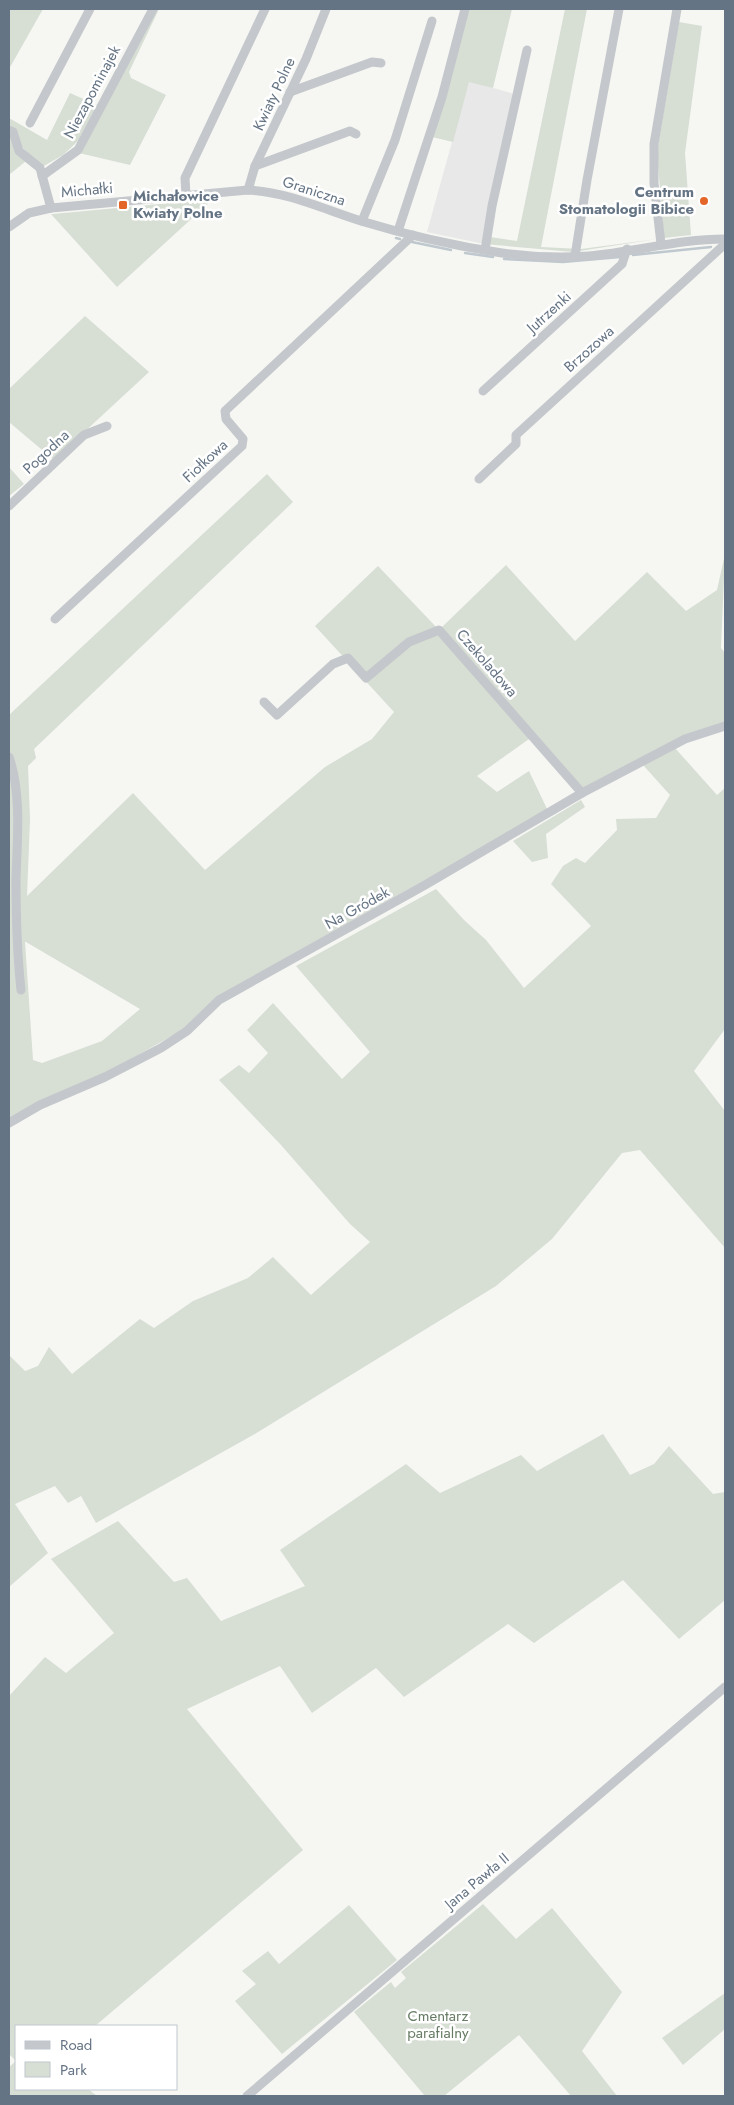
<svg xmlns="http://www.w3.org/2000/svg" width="734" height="2105" viewBox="0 0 734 2105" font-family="Jost,sans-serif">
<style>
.built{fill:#e7e8e7}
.green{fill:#d7ded4;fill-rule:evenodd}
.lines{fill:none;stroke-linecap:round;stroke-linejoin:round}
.stream{stroke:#bfc8ce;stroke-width:2.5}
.minor{stroke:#c4c7cb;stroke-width:9}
.poi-dot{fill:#e36527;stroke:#fff;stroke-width:2}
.labels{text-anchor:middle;stroke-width:5;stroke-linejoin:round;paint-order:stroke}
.street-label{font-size:15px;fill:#657484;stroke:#fff}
.poi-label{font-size:15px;font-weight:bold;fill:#657484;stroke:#fff;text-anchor:end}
.park-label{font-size:15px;fill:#677c64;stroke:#fff}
</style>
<rect width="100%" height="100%" fill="#f6f7f3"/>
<!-- built -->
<path class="built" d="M469,81L514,94L484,244L427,232Z"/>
<!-- green -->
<g class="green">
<path d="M9,9H43L9,69Z"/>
<path d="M156,9H159L129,72L131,78L166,95L130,165L79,153Z"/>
<path d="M467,9H512L493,88L469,82L453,142L432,137Z"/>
<path d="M565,9H587L541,247L581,249L657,239L573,252L484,244L490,237L517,241Z"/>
<path d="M679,22L702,26L685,153L691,235L664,238L657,152Z"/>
<path d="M70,93L97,105L78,141L63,155L42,167C29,154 9,138 9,118L47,140Z"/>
<path d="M10,135L26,161L9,175V136Z"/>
<path d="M213,199L117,287L51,214H53Z"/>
<path d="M85,316L149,372L54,460L9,422V389Z"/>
<path d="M9,467L24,484L9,496Z"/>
<path d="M267,474L293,502L34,749L36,758L28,766L30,819L27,896L133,793L205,870L325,767L372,739L394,712L315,626L378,566L439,630L506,565L575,641L647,572L686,611L717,590L725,554L721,648L725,653V722L667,744L583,788L536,734L477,776L497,792L529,771L548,811L216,997L186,1028L106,1073L44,1099L9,1119V715ZM25,942H26L140,1009L102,1041L42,1063L33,1060Z"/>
<path d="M675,748L717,795L725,788V1029L694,1071L725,1111V1248L640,1150L622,1153L552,1239L496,1286L253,1435L96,1523L81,1496L68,1503L55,1486L15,1504L48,1553L9,1587V1355L25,1371L38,1366L49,1347L72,1374L140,1319L154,1328L193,1301L248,1278L273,1257L311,1295L370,1242L350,1224L281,1145L219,1080L239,1065L249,1073L268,1053L247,1030L273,1003L342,1079L370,1052L296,966L436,889L464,920L486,940L524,988L591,926L551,884L563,866L576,858L585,863L617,830L616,819L656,818L670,795L643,765Z"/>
<path d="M581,800L585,807L546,834L548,858L532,862L513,841Z"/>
<path d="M603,1434L630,1475L654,1464L669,1446L713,1494L725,1492V1600L679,1639L623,1580L534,1643L508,1624L404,1697L376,1668L312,1713L280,1666L187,1709L303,1850L95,2026H16V2061L9,2054V1696L45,1657L66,1673L114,1633L51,1559L118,1521L174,1582L187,1578L221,1621L305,1586L280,1550L406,1464L440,1493L521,1455L537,1471Z"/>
<path d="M483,1904L516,1939L552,1908L622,1992L582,2051L617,2096H571L519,2035L444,2096H425L354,2012L391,1982L395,1988L406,1978L401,1972Z"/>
<path d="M349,1905L397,1960L282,2054L235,2001L256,1984L242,1971L268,1951L279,1964Z"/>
<path d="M725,1993V2029L683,2065L662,2038Z"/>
<path d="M16,2061V2089H88L97,2096H9V2067Z"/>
</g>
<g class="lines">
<!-- stream -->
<g class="stream">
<path d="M396,238L400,239"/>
<path d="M412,242L451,250"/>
<path d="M465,253L493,257"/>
<path d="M633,255L711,247"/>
<path d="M504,259L563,262L620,257"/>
</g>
<!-- minor -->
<g class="minor">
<path d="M290,92L372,62L381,63"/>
<path d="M30,123L90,9"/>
<path d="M9,130L13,132L19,151L40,168L51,208"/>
<path d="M255,166L350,131L356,134"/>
<path d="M42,176L78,150L153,9"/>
<path d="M248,190L255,166L306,59L326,9"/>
<path d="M186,195L185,178L265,9"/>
<path d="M362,221L395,140L432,21"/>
<path d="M9,227L29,213L51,208L248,190C288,192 323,209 361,221C407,235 455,246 502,253C531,257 560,258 589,256C635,252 679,239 725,239"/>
<path d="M398,231L442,97L465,9"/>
<path d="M661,244L654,183V144L677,9"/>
<path d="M485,250L492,206L527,50"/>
<path d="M575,256L587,180L619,9"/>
<path d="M483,391L622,264L627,249"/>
<path d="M479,479L516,444V435L725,244"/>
<path d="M9,506L84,435L107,426"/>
<path d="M55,619L242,446L243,439L226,419L225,411L413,235"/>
<path d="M264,702L277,715L333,664L348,658L366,678L409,642L439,630L582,793"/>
<path d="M9,757C22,795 17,840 16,879C16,916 17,953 21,990"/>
<path d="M9,1123L40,1105L105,1077L161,1048L187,1031L219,1000L425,885L582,793L685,739L725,726"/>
<path d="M247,2096L725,1687"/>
</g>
</g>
<!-- markers -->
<g class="poi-dot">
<circle cx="704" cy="201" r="5"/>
<rect x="118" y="200" width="10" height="10" rx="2.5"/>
</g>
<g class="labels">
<!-- street labels -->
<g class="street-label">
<text transform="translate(92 92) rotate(-62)" y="5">Niezapominajek</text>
<text transform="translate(274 94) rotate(-65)" y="5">Kwiaty Polne</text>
<text transform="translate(87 190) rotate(-5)" y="5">Michałki</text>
<text transform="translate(314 191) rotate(18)" y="5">Graniczna</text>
<text transform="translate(549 312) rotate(-42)" y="5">Jutrzenki</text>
<text transform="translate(589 349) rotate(-42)" y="5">Brzozowa</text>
<text transform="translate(46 452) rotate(-43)" y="5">Pogodna</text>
<text transform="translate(205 461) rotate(-43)" y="5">Fiołkowa</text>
<text transform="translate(487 663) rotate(49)" y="5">Czekoladowa</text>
<text transform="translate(357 908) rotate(-29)" y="5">Na Gródek</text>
<text transform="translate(477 1881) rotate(-40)" y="5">Jana Pawła II</text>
</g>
<!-- poi labels -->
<g class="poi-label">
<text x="694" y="197">Centrum<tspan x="694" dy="17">Stomatologii Bibice</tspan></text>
<text x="133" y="201" text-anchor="start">Michałowice<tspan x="133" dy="17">Kwiaty Polne</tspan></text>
</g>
<!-- park labels -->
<g class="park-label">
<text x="438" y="2021">Cmentarz<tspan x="438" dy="17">parafialny</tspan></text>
</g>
</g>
<!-- border -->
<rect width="734" height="2105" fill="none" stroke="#657484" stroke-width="20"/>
<!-- legend -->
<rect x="15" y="2025" width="162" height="65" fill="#ffffff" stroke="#c1c7ce"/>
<rect x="25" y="2041" width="25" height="8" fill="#c4c7cb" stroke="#c1c7ce"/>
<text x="60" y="2050" font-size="15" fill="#657484">Road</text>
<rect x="25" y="2062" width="25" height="15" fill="#d7ded4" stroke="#c1c7ce"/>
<text x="60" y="2075" font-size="15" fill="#657484">Park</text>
</svg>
